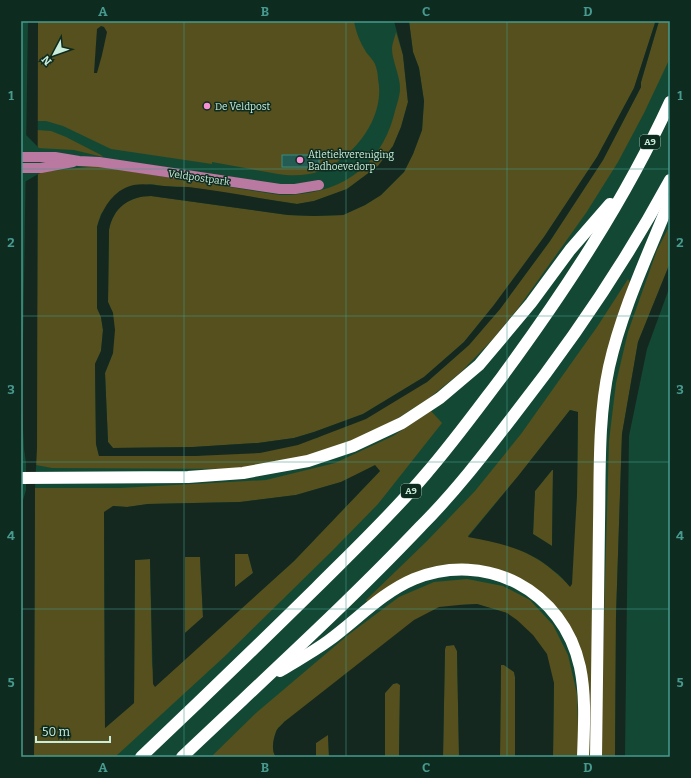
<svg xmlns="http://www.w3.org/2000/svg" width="691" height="778" viewBox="0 0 691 778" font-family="Bitter,serif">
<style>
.green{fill:#55501d;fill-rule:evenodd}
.water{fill:#15281f;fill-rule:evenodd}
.pier{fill:#134934}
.building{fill:#245c54;stroke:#358d81}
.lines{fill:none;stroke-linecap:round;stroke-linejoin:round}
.minor{stroke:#b979a0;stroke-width:10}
.highway{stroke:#fff;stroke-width:12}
.grid{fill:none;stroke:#479a8f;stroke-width:1;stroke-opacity:0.55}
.poi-dot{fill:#f690d0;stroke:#0e2b1f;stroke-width:1.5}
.labels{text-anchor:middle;stroke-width:3;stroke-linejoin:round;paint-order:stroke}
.shield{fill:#0e2b1f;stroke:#92b3a3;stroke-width:1}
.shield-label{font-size:9px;font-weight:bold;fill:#cbeddb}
.poi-label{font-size:10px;fill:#cbeddb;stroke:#0e2b1f;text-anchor:start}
.street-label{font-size:10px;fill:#cbeddb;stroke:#0e2b1f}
.neatline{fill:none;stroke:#479a8f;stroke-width:1.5}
.grid-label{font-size:13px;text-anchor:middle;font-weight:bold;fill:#479a8f}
</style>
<rect width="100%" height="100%" fill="#134934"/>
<!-- green -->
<g class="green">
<path d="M37,21H354C356,33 360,42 366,52C369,56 373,60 375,64C377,69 378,75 378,79C386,117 354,158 320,171C307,176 291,176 278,174L212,162V164L111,149L63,126L46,121H37Z"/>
<path d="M409,21H654L655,23L634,88L597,157L544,237L494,305L464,342L424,377L363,414L314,432L294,438L258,443L193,447L113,448L108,442L105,373L113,353V313L108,302L109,230C113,208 129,196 151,196L288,215L314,216L343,215L365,205L381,195L404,172L413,154L422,130L424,101L419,68L413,52Z"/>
<path d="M659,21H670V58L644,113L618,162L586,213L519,307L492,340L460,373L428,399L387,425L345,445L309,457L244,469L52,468L36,465L38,174L41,172L96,166L280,195C335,196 379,171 394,115C396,106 400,97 400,88C400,76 392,60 392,49C392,44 395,37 396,32L403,55L408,102L401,127L393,146L378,166L347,189L314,201L297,204L188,187L163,186L150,184L118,193L101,214L97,227V308L101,317L103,330L101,351L95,364L96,444L99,456H195L317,438L427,382L469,345L500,309L550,241L603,160L641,87V82Z"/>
<path d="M37,130L51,131L66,137L101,155L103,157L74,150L37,148Z"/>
<path d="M670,225V263L638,342L622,434L616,616L615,757H600L609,441L616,383L628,332L657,250Z"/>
<path d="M628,279L630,282L612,335L603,382L592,757H586L582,658L541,595L460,566L369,604L366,600L427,541L475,491L521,434L597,327ZM570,410L578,412L577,494L570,586C546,562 526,549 492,541C484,539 476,539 468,536L519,475Z"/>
<path d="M431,411L442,423L378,504L333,550L224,657L115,757H34L35,488H120L266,480L335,463L393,436ZM375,466L380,471L294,561L155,686L152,663L150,559L135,560L134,703L105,728L104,538L113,506L127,507L148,504L241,502L296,495L341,482Z"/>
<path d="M553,469L552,546L533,534L535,491Z"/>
<path d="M235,554H248L253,573L234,588Z"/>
<path d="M185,556L200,557L203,617L185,633Z"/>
<path d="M467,579L503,586L530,600L553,625L568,655L577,694L579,757H553L554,683L507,613L477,604L459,605L284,722C282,725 277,728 276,732C273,739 271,751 276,757H211L256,713L348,635L399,597L434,582Z"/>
<path d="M454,645L457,651L459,755L457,757H443L445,649L446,646Z"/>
<path d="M501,665H504L514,672L515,677V757H500Z"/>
<path d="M397,683L400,685L399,757H385V693L393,684Z"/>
<path d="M328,734L329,757H316V743Z"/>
</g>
<!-- water -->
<g class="water">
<path d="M28,21H38L37,448L35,488L34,757H22L23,500L26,490V463L24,449L22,409Z"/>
<path d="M394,21H409L413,52L419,68L424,101L422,130L413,154L404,172L381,195L365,205L343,215L314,216L288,215L151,196C129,196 113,208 109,230L108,302L113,313L115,330L113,353L105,373L108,442L113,448L193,447L258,443L294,438L314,432L363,414L424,377L464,342L494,305L544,237L597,157L634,88L655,23L654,21H659L641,82V87L603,160L550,241L500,309L469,345L427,382L366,419L298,445L260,453L195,456H99L96,444L95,364L101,351L103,330L101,317L97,308V227C101,212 110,195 125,188C137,182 151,185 164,186C172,187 180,187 188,187C224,191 260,199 297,204L314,201L347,189L378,166L393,146L401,127L408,102L403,55Z"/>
<path d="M101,26L104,27L107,32L102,55L97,73H94L97,29Z"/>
<path d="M670,263V286L647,349L629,436L625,757H615L616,616L622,434L638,342Z"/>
<path d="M570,410L578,412L577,494L572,584L570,587C565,581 560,575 554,571C530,549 499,543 468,537L519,475ZM552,470H553L552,546L533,534L535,491Z"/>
<path d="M375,465L380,471L294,561L155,687L153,684L150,559L135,560L134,703L105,728L104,512L113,506L127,507L148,504L240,502L296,495L341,482ZM235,554H248L253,573L235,587ZM185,557H200L203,617L185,633Z"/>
<path d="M477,604L507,613L517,620L533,635L547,654L554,683L553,757H515V677L514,672L504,665H501L500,757H457L459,755L457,651L454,645L446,646L445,649L443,757H399L400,685L397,683L393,684L385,693V757H329L328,735L316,743V757H276C271,751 273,740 276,732C277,728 282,725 284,722L414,620L439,607L459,605Z"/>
</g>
<!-- pier -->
<path class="pier" d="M24,133L39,148L40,173L23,183Z"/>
<!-- building -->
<rect class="building" x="282" y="155" width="37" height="12"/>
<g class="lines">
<!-- minor -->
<g class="minor">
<path d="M21,157H55L79,161L99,162L280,189H295L319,185"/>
<path d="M21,168H41L73,162"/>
</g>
<!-- highway -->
<g class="highway">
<path d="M21,478L188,477L243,473L308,461L353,446L402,423L440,398L479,365L531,303L570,250L610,204"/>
<path d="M280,671C296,661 313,652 328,641C357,620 381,593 414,579C486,550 563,590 580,667C586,696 584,727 583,757"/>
<path d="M141,757C200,701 258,645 316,588C353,551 391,515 425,475C452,444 476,411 501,378C565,291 625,200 670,102"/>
<path d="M182,757C262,681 345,606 421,526C455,492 485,453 514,415C572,341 625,263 670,180"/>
<path d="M596,757C597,679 598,602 599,524C600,472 598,418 609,367C622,309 648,255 670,200"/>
</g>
</g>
<!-- grid -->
<path class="grid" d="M184,21V757M346,21V757M507,21V757M21,169H670M21,316H670M21,462H670M21,609H670"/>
<!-- markers -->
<g class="poi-dot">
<circle cx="207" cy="106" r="4"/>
<circle cx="300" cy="160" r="4"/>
</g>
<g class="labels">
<!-- shield labels -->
<g class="shield">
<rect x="640" y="135" width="20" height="14" rx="3"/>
<rect x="401" y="484" width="20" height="14" rx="3"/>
</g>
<g class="shield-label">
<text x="650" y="145">A9</text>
<text x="411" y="494">A9</text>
</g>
<!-- poi labels -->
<g class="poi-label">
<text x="215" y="110">De Veldpost</text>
<text x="308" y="158">Atletiekvereniging<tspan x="308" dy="12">Badhoevedorp</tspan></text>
</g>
<!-- street labels -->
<g class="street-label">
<text transform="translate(199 177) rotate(8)" y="4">Veldpostpark</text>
</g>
</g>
<!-- border -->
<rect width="691" height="778" fill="none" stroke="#0e2b1f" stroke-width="44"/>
<!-- north arrow -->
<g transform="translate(54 54) rotate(229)" stroke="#0e2b1f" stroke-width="3" paint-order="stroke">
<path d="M0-3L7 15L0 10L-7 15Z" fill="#cbeddb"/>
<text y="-6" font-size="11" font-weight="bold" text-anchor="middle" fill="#cbeddb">N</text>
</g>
<!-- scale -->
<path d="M36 736v6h74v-6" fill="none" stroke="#cbeddb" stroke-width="2"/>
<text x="42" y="736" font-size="12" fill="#cbeddb" stroke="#0e2b1f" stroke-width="3" paint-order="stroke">50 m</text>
<rect x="22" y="22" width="647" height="734" class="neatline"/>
<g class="grid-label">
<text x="103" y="16">A</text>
<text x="265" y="16">B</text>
<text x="426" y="16">C</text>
<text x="588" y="16">D</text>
<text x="11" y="100">1</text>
<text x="680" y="100">1</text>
<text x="11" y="247">2</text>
<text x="680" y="247">2</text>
<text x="11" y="394">3</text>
<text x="680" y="394">3</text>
<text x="11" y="540">4</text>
<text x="680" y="540">4</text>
<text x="11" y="687">5</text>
<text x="680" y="687">5</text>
<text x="103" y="772">A</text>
<text x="265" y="772">B</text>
<text x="426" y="772">C</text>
<text x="588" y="772">D</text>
</g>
</svg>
